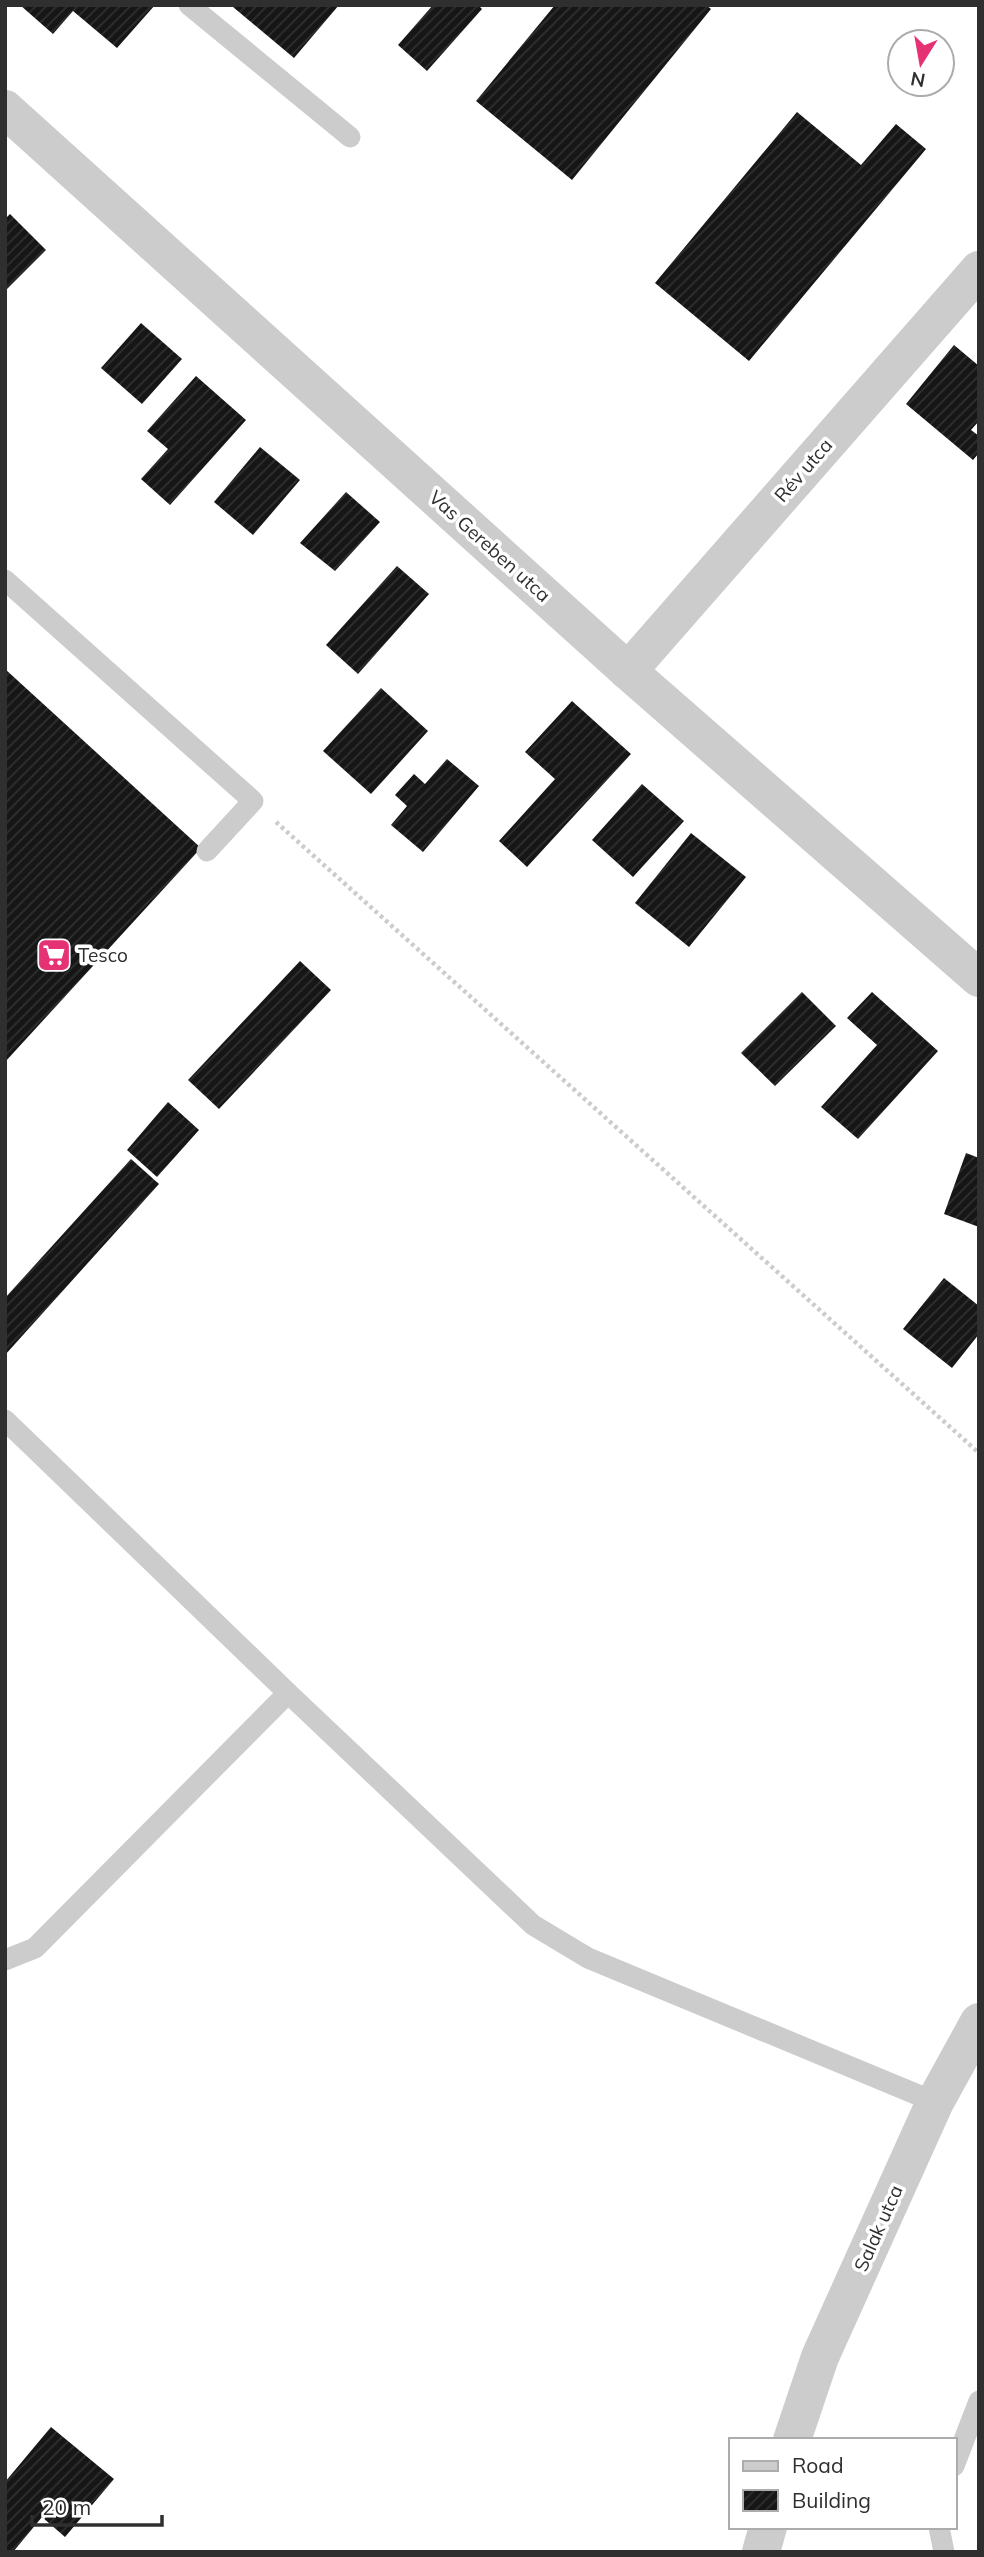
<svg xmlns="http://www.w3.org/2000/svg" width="984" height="2557" viewBox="0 0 984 2557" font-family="Mulish,sans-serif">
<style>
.building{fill:url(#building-hatch)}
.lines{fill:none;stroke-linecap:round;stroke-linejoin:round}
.path{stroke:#ccc;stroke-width:4.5;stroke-dasharray:3.5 3.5;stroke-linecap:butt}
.service{stroke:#ccc;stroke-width:21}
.minor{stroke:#ccc;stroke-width:38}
.labels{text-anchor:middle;stroke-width:7;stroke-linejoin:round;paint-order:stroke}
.street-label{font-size:19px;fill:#2f2f2f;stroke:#fff}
.poi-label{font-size:19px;fill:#2f2f2f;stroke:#fff;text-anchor:start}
</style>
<defs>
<pattern id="building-hatch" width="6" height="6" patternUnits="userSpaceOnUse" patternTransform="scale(1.75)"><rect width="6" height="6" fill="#161616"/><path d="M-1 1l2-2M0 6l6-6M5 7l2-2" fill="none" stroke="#303030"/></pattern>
</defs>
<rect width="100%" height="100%" fill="#fff"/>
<!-- building -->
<g class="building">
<path d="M20,5H155L117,48L73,11L53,34Z"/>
<path d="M235,5H339L294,58L233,7Z"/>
<path d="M433,5H478L482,9L427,71L398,45Z"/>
<path d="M555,5H706L711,9L572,180L476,101Z"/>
<path d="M797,112L861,165L896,124L926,149L749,361L655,283Z"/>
<path d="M10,214L46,250L5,291V219Z"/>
<path d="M141,323L182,359L142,404L101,368Z"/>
<path d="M954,345L979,366V421L971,430L979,436V453L973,460L906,404Z"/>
<path d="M196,376L246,420L170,505L141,479L168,449L147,431Z"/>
<path d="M260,447L300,480L253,535L214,502Z"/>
<path d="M346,492L380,522L335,571L300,543Z"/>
<path d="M397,566L429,594L358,674L326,645Z"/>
<path d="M5,669L201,848L5,1062Z"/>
<path d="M381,688L428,731L371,794L323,751Z"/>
<path d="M572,701L631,754L527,867L499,841L555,779L525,752Z"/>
<path d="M447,759L479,786L423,852L391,825L407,806L395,795L414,774L425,784Z"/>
<path d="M642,784L684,821L633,877L592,840Z"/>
<path d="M691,833L746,877L689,947L635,903Z"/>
<path d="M300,961L331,990L219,1109L188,1080Z"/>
<path d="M802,992L836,1026L775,1086L741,1053Z"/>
<path d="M872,992L938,1051L858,1139L821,1107L877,1045L847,1018Z"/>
<path d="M168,1102L199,1130L157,1177L127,1150Z"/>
<path d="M966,1153L979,1158V1227L944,1214Z"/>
<path d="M131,1159L159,1184L5,1355V1298Z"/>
<path d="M944,1278L979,1306V1334L952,1368L903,1329Z"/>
<path d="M51,2427L114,2479L65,2537L42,2517L13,2552H5V2482Z"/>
</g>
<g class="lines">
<!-- path -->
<path class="path" d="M276,822L979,1453"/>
<!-- service -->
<g class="service">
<path d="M189,5L350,137"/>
<path d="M5,580L253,801L207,851"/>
<path d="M5,1420L288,1693"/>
<path d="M5,1960L35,1948L288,1693L533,1925L588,1958L935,2102"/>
<path d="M954,2466L979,2401"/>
<path d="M939,2527L944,2552"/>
</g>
<!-- minor -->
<g class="minor">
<path d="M5,109L628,671L979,978"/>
<path d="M628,671L979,270"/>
<path d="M792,2440L820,2357L935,2102L979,2022"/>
<path d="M761,2552L768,2527"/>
</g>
</g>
<!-- icons -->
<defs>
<g id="supermarket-square" transform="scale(1.75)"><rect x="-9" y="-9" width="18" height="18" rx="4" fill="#e53274" stroke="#fff"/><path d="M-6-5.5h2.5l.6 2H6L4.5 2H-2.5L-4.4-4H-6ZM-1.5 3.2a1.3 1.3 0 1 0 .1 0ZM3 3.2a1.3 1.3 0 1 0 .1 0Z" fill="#fff"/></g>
</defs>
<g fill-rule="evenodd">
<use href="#supermarket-square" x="54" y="955"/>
</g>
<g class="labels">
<!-- street labels -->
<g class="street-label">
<text transform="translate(803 470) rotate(-49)" y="7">Rév utca</text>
<text transform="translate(490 546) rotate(42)" y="7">Vas Gereben utca</text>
<text transform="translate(878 2228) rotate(-66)" y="7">Salak utca</text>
</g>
<!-- poi labels -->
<g class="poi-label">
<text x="78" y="962">Tesco</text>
</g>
</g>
<!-- border -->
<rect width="984" height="2557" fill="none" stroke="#2f2f2f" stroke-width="14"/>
<!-- legend -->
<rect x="729" y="2438" width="228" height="91" fill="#ffffff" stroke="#acacac" stroke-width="2"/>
<rect x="743" y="2461" width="35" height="10" fill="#cccccc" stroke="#acacac" stroke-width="2"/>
<text x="792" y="2473" font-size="21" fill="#2f2f2f">Road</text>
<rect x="743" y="2490" width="35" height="21" fill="url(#building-hatch)" stroke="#acacac" stroke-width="2"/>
<text x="792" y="2508" font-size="21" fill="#2f2f2f">Building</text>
<!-- north arrow -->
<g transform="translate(921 63) rotate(191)"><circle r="33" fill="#ffffff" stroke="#acacac" stroke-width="2"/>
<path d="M0-5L12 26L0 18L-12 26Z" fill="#e53274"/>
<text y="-10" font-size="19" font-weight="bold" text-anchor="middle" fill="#2f2f2f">N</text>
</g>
<!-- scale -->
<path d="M32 2515v10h130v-10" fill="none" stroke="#2f2f2f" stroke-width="3.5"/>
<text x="42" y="2515" font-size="21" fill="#2f2f2f" stroke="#ffffff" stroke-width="5" paint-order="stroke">20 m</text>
</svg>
